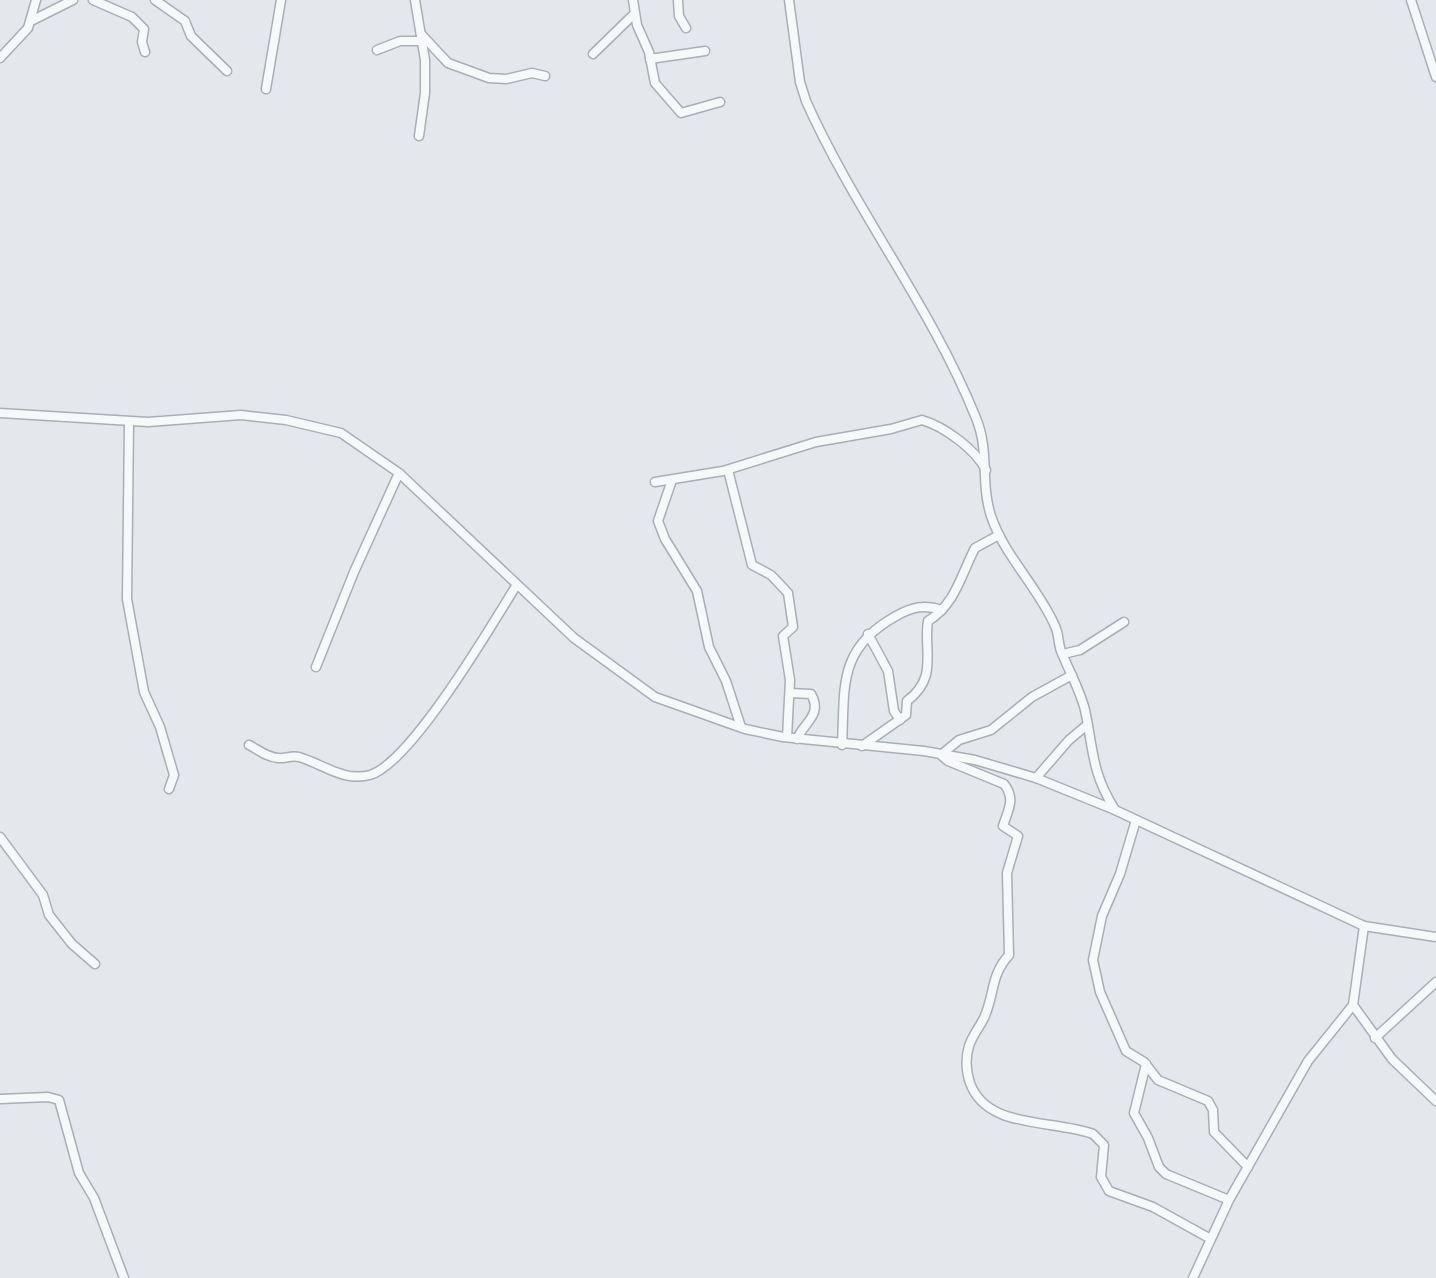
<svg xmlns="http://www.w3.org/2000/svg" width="1436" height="1278" viewBox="0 0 1436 1278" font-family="'Exo 2',sans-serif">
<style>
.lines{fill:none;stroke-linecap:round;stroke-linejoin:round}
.minor-casing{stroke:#a9aeb7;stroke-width:11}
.minor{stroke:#f7f8fa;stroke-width:8}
</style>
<rect width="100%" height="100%" fill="#e4e7ec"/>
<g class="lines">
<!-- minor casing -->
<g class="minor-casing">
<g id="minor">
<path d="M93,0L132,17L144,29L142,42L145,52"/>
<path d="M155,0L185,21L191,36L227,71"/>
<path d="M415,0L425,60V93L419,136"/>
<path d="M633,0L637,25L649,52L655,83L681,113L720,102"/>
<path d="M678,0L679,16L686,28"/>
<path d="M789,0L800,82L806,101C855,211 931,306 976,418C990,452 980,482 991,516C1005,557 1038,587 1055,626C1059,634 1058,643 1061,651C1069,671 1080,690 1085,710C1094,752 1091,771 1115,810"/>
<path d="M1411,0L1436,77"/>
<path d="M31,21L73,0"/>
<path d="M421,34L448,63L489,78L506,79L532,73L545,76"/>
<path d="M377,50L400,41H423"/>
<path d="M593,54L632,16"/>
<path d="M0,58L28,28L36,0"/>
<path d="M650,59L705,51"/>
<path d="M266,89L281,0"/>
<path d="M0,413L148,422L241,415L286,420L341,433L399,473L574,638L655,697L745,729L783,737L924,751L975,760L1036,778L1115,810L1364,926L1436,937"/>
<path d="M129,422L127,599L144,692L160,727L174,775L169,789"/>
<path d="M728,470L752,565L771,575L788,593L793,627L783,636L790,680L787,737"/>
<path d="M672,480L658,521L665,539L697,591L709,647L726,681L741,727"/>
<path d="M655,482L723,471L816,442L891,429L922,420C945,427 975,449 986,470"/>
<path d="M868,634L888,671L894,711L900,720"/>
<path d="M1063,654L1080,650L1124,622"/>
<path d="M316,667L354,572L399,473"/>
<path d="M1072,675L1032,697L991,730L959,740L941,755L948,761L1004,784C1016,799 1008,810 1003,826L1018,836L1007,873L1009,955C990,976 995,994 984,1018C979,1028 972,1036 969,1046C965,1059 966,1071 970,1083C987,1130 1053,1119 1093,1134L1104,1145L1101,1177L1109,1191L1153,1207L1209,1238"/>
<path d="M790,693L811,694C823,715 804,722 797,739"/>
<path d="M249,745C259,750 266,757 278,758C285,759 291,755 299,757C323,764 343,782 370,775C411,763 491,626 516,586"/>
<path d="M842,745C845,687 837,649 896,616C912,607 924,604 942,610"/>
<path d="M862,746L906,715L907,701C939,677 923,651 928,621C955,605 961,575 975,548L999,535"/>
<path d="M1036,778L1069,740L1087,725"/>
<path d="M1136,820L1120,874L1102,916L1093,960L1100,992L1126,1051L1144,1062L1158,1080L1208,1101L1213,1110L1214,1132L1248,1167"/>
<path d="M0,837L43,895L49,915L72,944L95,964"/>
<path d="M1353,1005L1392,1059L1436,1101"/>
<path d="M1375,1038L1436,982"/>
<path d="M1146,1064L1134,1113L1148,1138L1159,1167L1166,1174L1229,1200"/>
<path d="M0,1099L48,1097L59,1100L79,1173L94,1198L124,1278"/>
<path d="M1193,1278L1229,1200L1308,1061L1353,1005L1364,926"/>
</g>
</g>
<!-- minor -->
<use href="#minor" class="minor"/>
</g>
</svg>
